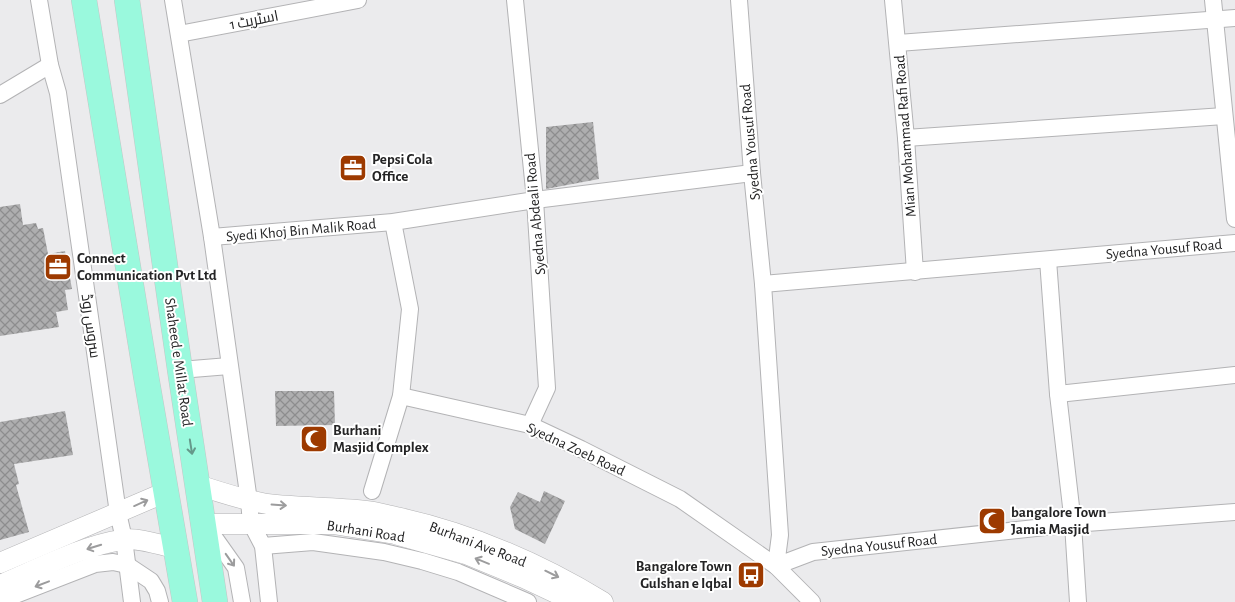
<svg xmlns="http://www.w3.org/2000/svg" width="1235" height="602" viewBox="0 0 1235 602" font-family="'Alegreya Sans',Cairo,sans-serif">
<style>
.building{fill:url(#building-cross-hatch)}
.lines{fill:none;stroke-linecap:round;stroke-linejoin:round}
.minor-casing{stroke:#b3b3b5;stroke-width:18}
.tertiary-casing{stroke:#b3b3b5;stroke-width:21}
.primary-casing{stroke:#c6c6c6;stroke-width:26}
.minor{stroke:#fff;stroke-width:16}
.tertiary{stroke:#fff;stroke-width:20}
.primary{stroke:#9af9dd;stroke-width:25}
.oneway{stroke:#65998a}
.oneway2{stroke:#9c9c9d}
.labels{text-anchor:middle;stroke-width:4;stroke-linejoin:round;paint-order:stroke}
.street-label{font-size:15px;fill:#242425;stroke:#fff}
.poi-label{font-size:15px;font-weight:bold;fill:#242425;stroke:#fff;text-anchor:start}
</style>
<defs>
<pattern id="building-cross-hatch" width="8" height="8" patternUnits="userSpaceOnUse" patternTransform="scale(1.25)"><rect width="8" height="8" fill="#aeaeaf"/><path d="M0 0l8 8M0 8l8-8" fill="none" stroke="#8d8d8e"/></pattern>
</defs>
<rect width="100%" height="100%" fill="#ebebed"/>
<!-- building -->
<g class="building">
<path d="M593,122L599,179L546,189V127Z"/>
<path d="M20,204L23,225L36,223L38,229L43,228L48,254L65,251L72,289L65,290L68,310L56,312L59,327L0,336V207Z"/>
<path d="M275,391H334L335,425L276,426Z"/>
<path d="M65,411L73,455L14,464L19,484L16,485L29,532L0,540V422Z"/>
<path d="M544,491L565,501L545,544L515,529L510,507L518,492L540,502Z"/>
</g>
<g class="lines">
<!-- minor casing -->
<g class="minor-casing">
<g id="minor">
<path d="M39,0L50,65L58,93L118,513L124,539L132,602"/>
<path d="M173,0L212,237L249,501L251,523L263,546L269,602"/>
<path d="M515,0L535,200L547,388L530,425"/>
<path d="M739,0L752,173L763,284L780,535L776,566L813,552L1073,524L1235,512"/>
<path d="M893,0L906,138L915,272"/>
<path d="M1213,0L1235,219"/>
<path d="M179,34L358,0"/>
<path d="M898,43L1235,18"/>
<path d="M0,95L50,65"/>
<path d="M906,138L1224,116"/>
<path d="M393,222L410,309L401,396"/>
<path d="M212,237L393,222L535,200L752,173"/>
<path d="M1048,260L1058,394L1073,524L1078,602"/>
<path d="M763,284L1235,243"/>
<path d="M180,370L229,366"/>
<path d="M1058,394L1235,375"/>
<path d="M372,491L401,396L530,425L581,449L680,499L776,566L812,602"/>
<path d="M207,527L236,568L242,602"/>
<path d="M263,546L313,542L384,552L422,561L458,572L528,602"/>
<path d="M0,601L95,564L113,562L127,565L151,581L157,591L160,602"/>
</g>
</g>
<!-- tertiary casing -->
<g class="tertiary-casing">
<g id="tertiary">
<path d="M198,485C220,492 243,500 267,504C300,508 333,507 366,511C376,512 386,515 396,517C469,533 539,563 603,602"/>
<path d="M204,524H333L395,534L466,554L524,578L575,602"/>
<path d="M0,563L166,492"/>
<path d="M0,585C36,570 84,545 122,540C139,537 159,545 175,548"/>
</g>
</g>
<!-- primary casing -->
<g class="primary-casing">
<g id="primary">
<path d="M84,0L146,376L185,602"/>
<path d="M127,0L180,370L215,602"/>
</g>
</g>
<!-- minor -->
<use href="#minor" class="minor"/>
<!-- tertiary -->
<use href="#tertiary" class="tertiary"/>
<!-- primary -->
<use href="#primary" class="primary"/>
</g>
<!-- one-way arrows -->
<defs><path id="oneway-shaft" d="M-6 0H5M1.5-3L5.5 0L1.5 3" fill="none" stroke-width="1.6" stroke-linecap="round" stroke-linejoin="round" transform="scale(1.25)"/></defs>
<use class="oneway" href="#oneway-shaft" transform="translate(191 447) rotate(81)"/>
<g class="oneway2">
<use href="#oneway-shaft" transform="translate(141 503) rotate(-24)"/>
<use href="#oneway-shaft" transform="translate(279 505) rotate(4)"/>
<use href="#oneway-shaft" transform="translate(94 547) rotate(163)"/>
<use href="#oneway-shaft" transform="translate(230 560) rotate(55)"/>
<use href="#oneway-shaft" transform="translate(482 561) rotate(-158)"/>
<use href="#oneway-shaft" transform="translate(552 574) rotate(26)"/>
<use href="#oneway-shaft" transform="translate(42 584) rotate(159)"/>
</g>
<!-- icons -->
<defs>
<g id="office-square" transform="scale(1.4375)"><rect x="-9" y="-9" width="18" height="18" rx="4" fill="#9d3a00" stroke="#fff"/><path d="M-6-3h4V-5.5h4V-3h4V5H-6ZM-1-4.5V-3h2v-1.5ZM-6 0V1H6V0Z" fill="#fff"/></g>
<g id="mosque-square" transform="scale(1.4375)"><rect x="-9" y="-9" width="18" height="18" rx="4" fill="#9d3a00" stroke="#fff"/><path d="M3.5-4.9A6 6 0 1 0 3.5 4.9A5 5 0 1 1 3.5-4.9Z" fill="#fff"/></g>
<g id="bus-square" transform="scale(1.4375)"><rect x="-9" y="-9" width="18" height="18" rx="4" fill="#9d3a00" stroke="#fff"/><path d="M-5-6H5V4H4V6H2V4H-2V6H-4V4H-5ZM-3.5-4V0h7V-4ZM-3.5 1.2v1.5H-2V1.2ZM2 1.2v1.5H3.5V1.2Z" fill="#fff"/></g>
</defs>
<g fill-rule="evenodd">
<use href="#office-square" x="353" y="168"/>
<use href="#office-square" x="58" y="267"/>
<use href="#mosque-square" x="314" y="439"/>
<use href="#mosque-square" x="992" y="521"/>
<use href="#bus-square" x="751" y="575"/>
</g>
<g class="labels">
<!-- street labels -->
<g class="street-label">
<text transform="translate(254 20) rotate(-11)" y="5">اسٹریٹ 1</text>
<text transform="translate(905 136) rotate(-94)" y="5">Mian Mohammad Rafi Road</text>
<text transform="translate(750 142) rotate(-95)" y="5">Syedna Yousuf Road</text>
<text transform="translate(535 214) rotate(-95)" y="5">Syedna Abdeali Road</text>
<text transform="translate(301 230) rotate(-5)" y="5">Syedi Khoj Bin Malik Road</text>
<text transform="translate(1164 249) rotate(-5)" y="5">Syedna Yousuf Road</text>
<text transform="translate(91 326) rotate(82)" y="5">سروس روڈ</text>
<text transform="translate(179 362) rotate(82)" y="5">Shaheed e Millat Road</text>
<text transform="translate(576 449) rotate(25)" y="5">Syedna Zoeb Road</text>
<text transform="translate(366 531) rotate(9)" y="5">Burhani Road</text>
<text transform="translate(478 544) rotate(21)" y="5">Burhani Ave Road</text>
<text transform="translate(879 545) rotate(-6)" y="5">Syedna Yousuf Road</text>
</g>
<!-- poi labels -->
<g class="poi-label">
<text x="372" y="164">Pepsi Cola<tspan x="372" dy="17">Office</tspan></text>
<text x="77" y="263">Connect<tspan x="77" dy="17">Communication Pvt Ltd</tspan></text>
<text x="333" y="435">Burhani<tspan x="333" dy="17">Masjid Complex</tspan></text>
<text x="1011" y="517">bangalore Town<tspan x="1011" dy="17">Jamia Masjid</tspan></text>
<text x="732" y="571" text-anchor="end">Bangalore Town<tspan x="732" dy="17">Gulshan e Iqbal</tspan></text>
</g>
</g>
</svg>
